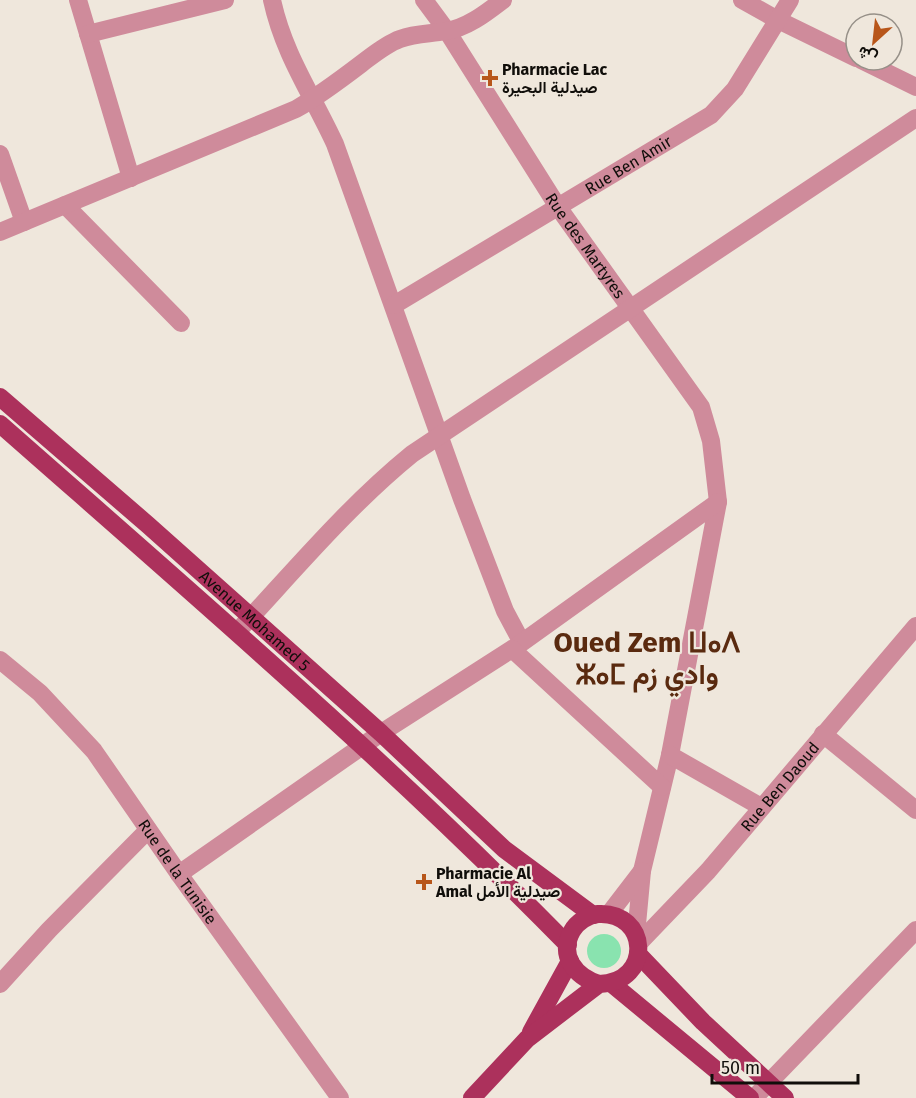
<svg xmlns="http://www.w3.org/2000/svg" width="916" height="1098" viewBox="0 0 916 1098" font-family="'Fira Sans',Vazirmatn,'Noto Sans Tifinagh',sans-serif">
<style>
.green{fill:#89e3af}
.lines{fill:none;stroke-linecap:round;stroke-linejoin:round}
.minor{stroke:#cf8b9b;stroke-width:18}
.major{stroke:#ac315c;stroke-width:18}
.poi-dot{fill:#b8561a;stroke:#efe7dc;stroke-width:2}
.labels{text-anchor:middle;stroke-width:4.5;stroke-linejoin:round;paint-order:stroke}
.poi-label{font-size:16px;font-weight:bold;fill:#100e0a;stroke:#efe7dc;text-anchor:start}
.street-label{font-size:16px;fill:#100e0a;stroke:#efe7dc}
.town-label{font-size:28px;font-weight:bold;fill:#5a2a0f;stroke:#efe7dc}
</style>
<rect width="100%" height="100%" fill="#efe7dc"/>
<!-- green -->
<circle class="green" cx="604" cy="951" r="17"/>
<g class="lines">
<!-- minor -->
<g class="minor">
<path d="M78,0L131,178"/>
<path d="M272,0C284,55 312,94 335,144L462,499L505,611L521,641"/>
<path id="s1" d="M424,0L447,31L558,207L701,407L711,441L718,502L670,755L642,871L636,935"/>
<path d="M742,0L778,20L856,58"/>
<path d="M88,34L225,0"/>
<path d="M861,60L916,87"/>
<path d="M0,154L24,222"/>
<path d="M65,205L181,323"/>
<path d="M0,232L296,109C319,96 340,80 361,64C373,55 386,44 400,39C416,33 430,34 446,31C467,28 486,13 503,0"/>
<path id="s2" d="M394,305L711,115L735,89L790,0"/>
<path d="M237,632C293,572 348,506 412,454L916,118"/>
<path d="M513,649L718,502"/>
<path id="s3" d="M0,660L40,693L94,751L179,874L340,1098"/>
<path d="M823,734L916,810"/>
<path d="M670,755L761,807"/>
<path d="M179,874L381,733L512,649L662,787"/>
<path d="M609,914L642,871"/>
<path id="s4" d="M638,944L708,871L916,626"/>
<path d="M0,984L49,930L148,830"/>
<path d="M754,1098L916,930"/>
</g>
<!-- major -->
<g class="major">
<path id="s5" d="M0,397L148,525L381,733L504,849L593,915"/>
<path d="M0,424C193,594 388,761 568,945"/>
<path d="M638,954L703,1022L785,1098"/>
<path d="M611,983L750,1098"/>
<path d="M531,1032L570,961"/>
<path d="M472,1098L527,1039L599,984C654,982 649,911 598,914C588,915 577,922 572,931C558,956 576,977 599,984"/>
</g>
</g>
<!-- markers -->
<g class="poi-dot">
<path d="M487 69h6v6h6v6h-6v6h-6v-6h-6v-6h6z"/>
<path d="M421 873h6v6h6v6h-6v6h-6v-6h-6v-6h6z"/>
</g>
<g class="labels">
<!-- poi labels -->
<g class="poi-label">
<text x="502" y="75">Pharmacie Lac<tspan x="502" dy="18">صيدلية البحيرة</tspan></text>
<text x="436" y="879">Pharmacie Al<tspan x="436" dy="18">Amal صيدلية الأمل</tspan></text>
</g>
<!-- street labels -->
<g class="street-label">
<text dy="6" stroke="none"><textPath href="#s2" startOffset="273">Rue Ben Amir</textPath></text>
<text dy="6" stroke="none"><textPath href="#s1" startOffset="294">Rue des Martyres</textPath></text>
<text dy="6" stroke="none"><textPath href="#s5" startOffset="339">Avenue Mohamed 5</textPath></text>
<text dy="6" stroke="none"><textPath href="#s4" startOffset="212">Rue Ben Daoud</textPath></text>
<text dy="6" stroke="none"><textPath href="#s3" startOffset="278">Rue de la Tunisie</textPath></text>
</g>
<!-- town labels -->
<g class="town-label">
<text x="647" y="652">Oued Zem ⵡⴰⴷ<tspan x="647" dy="32">ⵣⴰⵎ وادي زم</tspan></text>
</g>
</g>
<!-- north arrow -->
<g transform="translate(874 42) rotate(207)"><circle r="28" fill="#efe7dc" stroke="#969088" stroke-width="1.5"/>
<path d="M0-4.5L10 22L0 15L-10 22Z" fill="#b8561a"/>
<text y="-9" font-size="16" font-weight="bold" text-anchor="middle" fill="#100e0a">ش</text>
</g>
<!-- scale -->
<path d="M712 1074v9h146v-9" fill="none" stroke="#100e0a" stroke-width="3"/>
<text x="721" y="1074" font-size="18" fill="#100e0a" stroke="#efe7dc" stroke-width="4.5" paint-order="stroke">50 m</text>
</svg>
